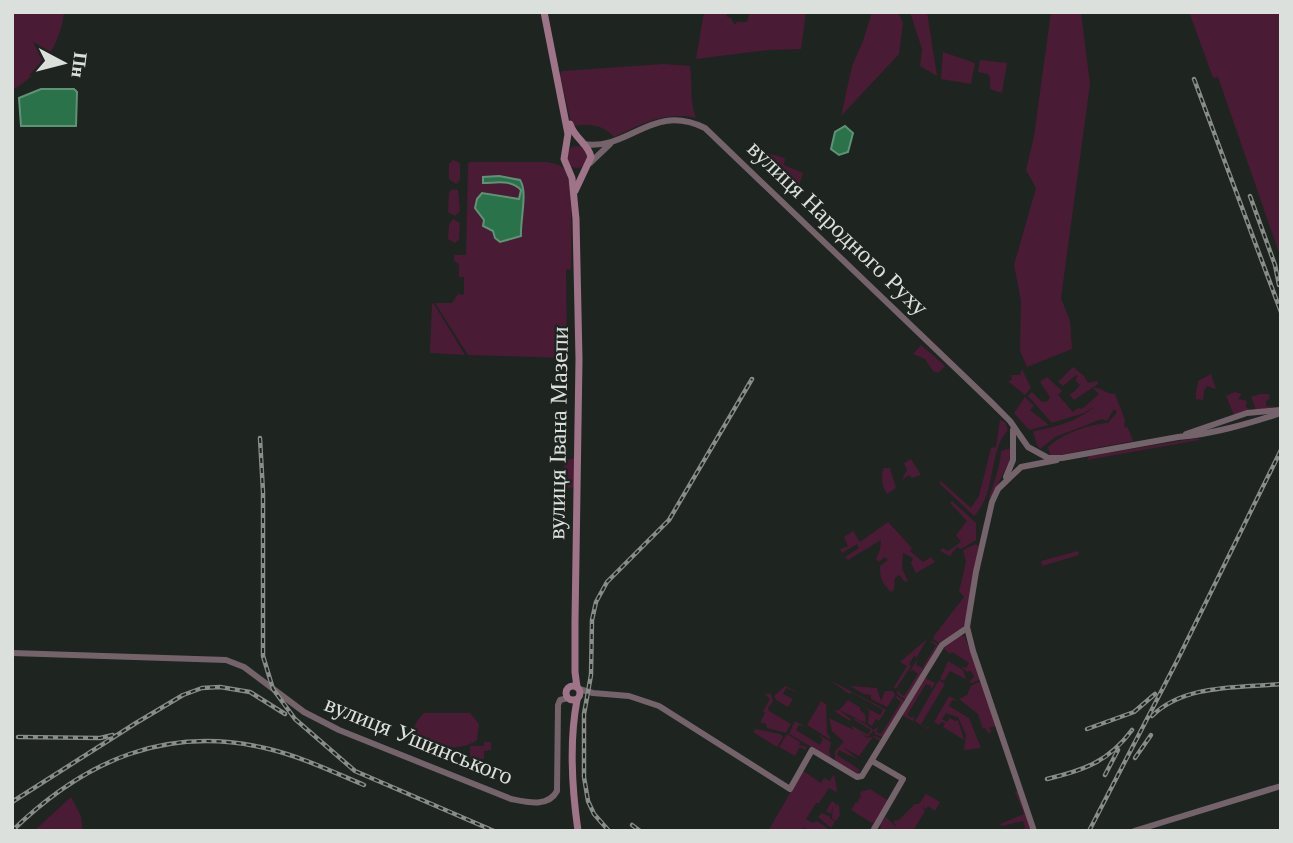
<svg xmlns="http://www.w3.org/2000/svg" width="1293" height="843" viewBox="0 0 1293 843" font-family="'Times New Roman',serif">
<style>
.green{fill:#4a1b34}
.water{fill:#29724a;stroke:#5e9376;stroke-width:2}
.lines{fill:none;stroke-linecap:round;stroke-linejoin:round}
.secondary{stroke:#75636b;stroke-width:6}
.primary{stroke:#a07488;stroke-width:7}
.rail-casing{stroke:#888d8a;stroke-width:4.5}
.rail{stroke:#1e2420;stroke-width:2;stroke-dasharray:5;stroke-linecap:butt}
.labels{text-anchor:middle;stroke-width:5;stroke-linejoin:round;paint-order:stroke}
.street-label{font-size:24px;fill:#dbe0dd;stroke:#1e2420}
</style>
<rect width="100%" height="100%" fill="#1e2420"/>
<!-- green -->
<g class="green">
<path d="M12,12H64C61,44 40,75 12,90Z"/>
<path d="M704,12H729L726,16L731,18L735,25L737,22H747L750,12H806L801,49L769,50L696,59Z"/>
<path d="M872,12H898L903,23L899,54L841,116L852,66L863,41Z"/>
<path d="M910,12H927L937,76L920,66L922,49Z"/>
<path d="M1051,12H1081L1090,84L1061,298L1070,321L1072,349L1027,367L1020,351L1021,301L1014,265L1036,188L1026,170L1034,136Z"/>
<path d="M1189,12H1281V252L1279,253L1218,77L1213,78Z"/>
<path d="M943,52L975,63L971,84L941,79Z"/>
<path d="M980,60L1007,63L1002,93L990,89V78L988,74L978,72Z"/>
<path d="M663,64L690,66C693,84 689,101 696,118C665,111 642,124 614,137C604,125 587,122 572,127L560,75L562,71Z"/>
<circle cx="577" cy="157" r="11"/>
<path d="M767,153L785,158L784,165L803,173L795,200L762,168L761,165Z"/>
<path d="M453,160L460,163V180L456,184L449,179V164Z"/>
<path d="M470,162H548C553,164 560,164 564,169C574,180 571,250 571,269L566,270L567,358L468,355L435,303H452L458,294L464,295V277H459V264L454,261V255H466L468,164Z"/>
<path d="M452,189L458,190L460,211L455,216L448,212L449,193Z"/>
<path d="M453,219L460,223L459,240L455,243L448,239L449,224Z"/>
<path d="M432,303L434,304L465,355L430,353Z"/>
<path d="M921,345L945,366L938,373L933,371L925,359L913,354Z"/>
<path d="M1073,367L1084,376L1088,383L1097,381L1098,384L1074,400L1069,394L1074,392L1080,385L1075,380L1078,376L1076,375L1063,386L1058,382Z"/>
<path d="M1022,369L1031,388L1025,395L1008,381L1012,380L1011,375H1020Z"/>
<path d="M1211,374L1216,389L1207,386L1204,391L1203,400L1196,399C1195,392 1198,387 1198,381Z"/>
<path d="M1047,377L1062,391L1058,395L1073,412L1078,408L1082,409L1099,394L1093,388C1101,387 1106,394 1115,394L1125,420L1124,426L1128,428L1133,441L1059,455H1050L1048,447C1062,434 1089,424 1108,423L1117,412L1114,409L1107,421L1102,419L1055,437L1040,449L1037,445L1033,431C1054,428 1079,421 1095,406L1084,413L1052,423L1028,396L1032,392L1042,402L1048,401L1050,397L1040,382Z"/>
<path d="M1235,392L1242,394L1238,399L1247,401L1246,407L1250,410L1234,415L1226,396Z"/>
<path d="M1260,394H1269L1270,398L1266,401V406L1278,407L1256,410L1251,397Z"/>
<path d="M1025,397L1034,406L1030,410L1049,425L1029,430L1014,413Z"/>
<path d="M1000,420L1005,422L1008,430C988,451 997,493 974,516L939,483L940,481L943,483L971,508L979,496L991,448L996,447Z"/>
<path d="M1198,438L1199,440L1087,460L1090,456Z"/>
<path d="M1011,448L1009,462L991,498H989C994,482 1000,468 1001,451Z"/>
<path d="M574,458L575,487L568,488L561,473L566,461Z"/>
<path d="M911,459L921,475L912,478L909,475L901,481L907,470L904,463Z"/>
<path d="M884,468H890L896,488L887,494C882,488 880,474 884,468Z"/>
<path d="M952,501L976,523V540L961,549L957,547L950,556L940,551L942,548L948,551L961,542L956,535L967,521L950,503Z"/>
<path d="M888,522L912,548L910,551L923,562L931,557L935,562L916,573L911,563L913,558L903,553L902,569L908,581L905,582L899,575L895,578L894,590L891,592C882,583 880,579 880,566L888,560L885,557L878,562L876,559L880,550L881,540L848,560L845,557L859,548L857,544L842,553L840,549L848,546L844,537L853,531L860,542Z"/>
<path d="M976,544L979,546L965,622L962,628L939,643L933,639L934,636L964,597L959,591L966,562L963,550Z"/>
<path d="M1078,551L1079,555L1042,566L1041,561Z"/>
<path d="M961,635L965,637L980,679L972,683L969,682L974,677L971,671L967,672L960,666L966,668L969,663L952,652L950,654L943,648Z"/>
<path d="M927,639L917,657L914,656L909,664L911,666L896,689L894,687L907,666L900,662Z"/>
<path d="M932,641L938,644L939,647L906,700L898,695L897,692L900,690L899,693L904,696L918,674L913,670L910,671L919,657L916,665L923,668V671L924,668L923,667L936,645L931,642L927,644Z"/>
<path d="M948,661L963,670L966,679L950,671L944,681L940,679Z"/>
<path d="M925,678L935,683L931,690V686L926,684L907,715L912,718L915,716L913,721L902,715Z"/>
<path d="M830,680L886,710L879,721L876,719L872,726L868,724L869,710L857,703L880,715L883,710L851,692L849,694Z"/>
<path d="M939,680L945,684L921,724L926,728L930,726L927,729L915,721Z"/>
<path d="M978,682L981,683L996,726L989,728L992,732L988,733L985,728L983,729L978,714L959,699L967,695L971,686Z"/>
<path d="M785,686L801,694L786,688L783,694L793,699L788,707L776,700L774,696Z"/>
<path d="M850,686L877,688L881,701L885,691H893L895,695L887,707L871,699V695L864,694Z"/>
<path d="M765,694H771L773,701L768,708L769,711L791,724L786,733L767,728L766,724L760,722L765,713L763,711L770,699Z"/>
<path d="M897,696L906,702L883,737L875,734L874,730L868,737L860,733L867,738L875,736L881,739L880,741L873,737L859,756L842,747L859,760L839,750L837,755L860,770L857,774L835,762V751L844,742L832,731L829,718L854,730L851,725L868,735L871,730L853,719H857L874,730L879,726L876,732L881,734L901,702L896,698L893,700Z"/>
<path d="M949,696L958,701L952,700L949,706L969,718L981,748L964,750L966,735L958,717L946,713L942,719L947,722L950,718L955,721L958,720L964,740L943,727L945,723L941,722L939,725L934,722Z"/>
<path d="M848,700L861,708L860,710L865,714L866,723L839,710L851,719L850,721L834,711L839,710Z"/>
<path d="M821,701L826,704L827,732L831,740L807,725Z"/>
<path d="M424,713H470L479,724L477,740C460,755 387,749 424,713Z"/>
<path d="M795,721L806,727L799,725L796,730L820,745L823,740L819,735L831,742L829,752L832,759L789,734Z"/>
<path d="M756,729L780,734L783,737L777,747L753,732Z"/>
<path d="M787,734L800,742L799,745L807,747L805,750L800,747L795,756L779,747Z"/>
<path d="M484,742H491V750L484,751V759H470V746H484Z"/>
<path d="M803,771L821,783L824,778L830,781L834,774L837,790L836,792L829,788L819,803H816L806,819L813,823L817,821L830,830L808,831L803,827L801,831H768Z"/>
<path d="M870,789L889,801L873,828L871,827L874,822L872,823L851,810L856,802L858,803L859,797L861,800L860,792Z"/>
<path d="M1019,791L1031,830V831L1024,829L1025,827L1023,821L1002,826L1000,824L1024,814L1015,792Z"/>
<path d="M926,794L940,802L935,811L928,806L926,809L922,806L925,811L913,831H884L880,828L881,826L879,824L886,817L897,828L893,821L899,820L915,804H919Z"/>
<path d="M71,797L81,816L83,831H34Z"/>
<path d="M832,801L836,804L835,807L837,804L839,806L840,815L836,821L832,819L833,806L830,818L835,822L831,828L818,817L822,813L830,817L831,814L826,811Z"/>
</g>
<!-- water -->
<g class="water">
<path d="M41,89H74L77,92L76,126H21L19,98Z"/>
<path d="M845,126L853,133L848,152L839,155L831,149L835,132Z"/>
<path d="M499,176L520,180C528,191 520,221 521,236L500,242L495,238L493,231L483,226L484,220L475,208L477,199L482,193L519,199L521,190C511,179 496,183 483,183V177Z"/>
</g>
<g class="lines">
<!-- secondary -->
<g class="secondary">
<path d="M583,144C631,151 651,102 705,128L992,403L1010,421L1028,447L1048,458H1062L1178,437C1213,434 1247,424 1281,413"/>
<path d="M590,163L610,144"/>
<path d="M1186,434L1247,413L1280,410"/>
<path d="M1006,477L1013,460V430"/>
<path d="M12,653L226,660L244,667L304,712L339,730L511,799C526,802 548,808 557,791L558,705L560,700L568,698"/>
<path d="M579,689L593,693L629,696L659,706L790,789L812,750L857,777L862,776L942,645L967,628"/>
<path d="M872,761L903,779L873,831"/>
<path d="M1034,831L973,651L967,627L976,572L992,502L998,489L1021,467L1057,460"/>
<path d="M1134,831L1281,786"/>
</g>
<!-- primary -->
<g class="primary">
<path d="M544,12L568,134L564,159L572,178L576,219L579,359L575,622V672L577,687"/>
<path d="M570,124C574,138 588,143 591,157L575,191"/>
<circle cx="573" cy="693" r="7"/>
<path d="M577,700C569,742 572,789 578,831"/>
</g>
<!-- rail casing -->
<g class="rail-casing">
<g id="rail">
<path d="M1194,79L1281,312"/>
<path d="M1250,196L1275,265L1279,285"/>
<path d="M260,438L263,492V656L273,689L295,719L355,771L494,831"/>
<path d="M1152,716C1184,684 1238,688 1281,684"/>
<path d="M1087,729L1134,712L1155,694"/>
<path d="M18,737L100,738L113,735"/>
<path d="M1135,758L1151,735"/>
<path d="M1105,775L1118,750"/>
<path d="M1047,779C1085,770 1109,761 1132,730"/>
<path d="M12,802L136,723L183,695L202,688L220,687L250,692L285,714"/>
<path d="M632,825L640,831"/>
<path d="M12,831C85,760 167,724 269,749C302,757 333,772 364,785"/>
<path d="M609,831L594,814L588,801L584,777V714L591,675L592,620L596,602L607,582L669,520L752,379"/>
<path d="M1089,831L1178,659L1281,450"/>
</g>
</g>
<!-- rail -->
<use href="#rail" class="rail"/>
</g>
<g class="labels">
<!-- street labels -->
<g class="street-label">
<text transform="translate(838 228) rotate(44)" y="8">вулиця Народного Руху</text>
<text transform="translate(558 433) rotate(-89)" y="8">вулиця Івана Мазепи</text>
<text transform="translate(419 740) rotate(22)" y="8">вулиця Ушинського</text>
</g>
</g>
<!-- border -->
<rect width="1293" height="843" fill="none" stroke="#dbe0dd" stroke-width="28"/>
<!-- north arrow -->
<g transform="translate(63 63) rotate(97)" stroke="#1e2420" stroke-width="5" paint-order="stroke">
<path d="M0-5L12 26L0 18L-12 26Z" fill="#dbe0dd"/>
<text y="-10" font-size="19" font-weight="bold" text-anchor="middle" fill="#dbe0dd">Пн</text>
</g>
</svg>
